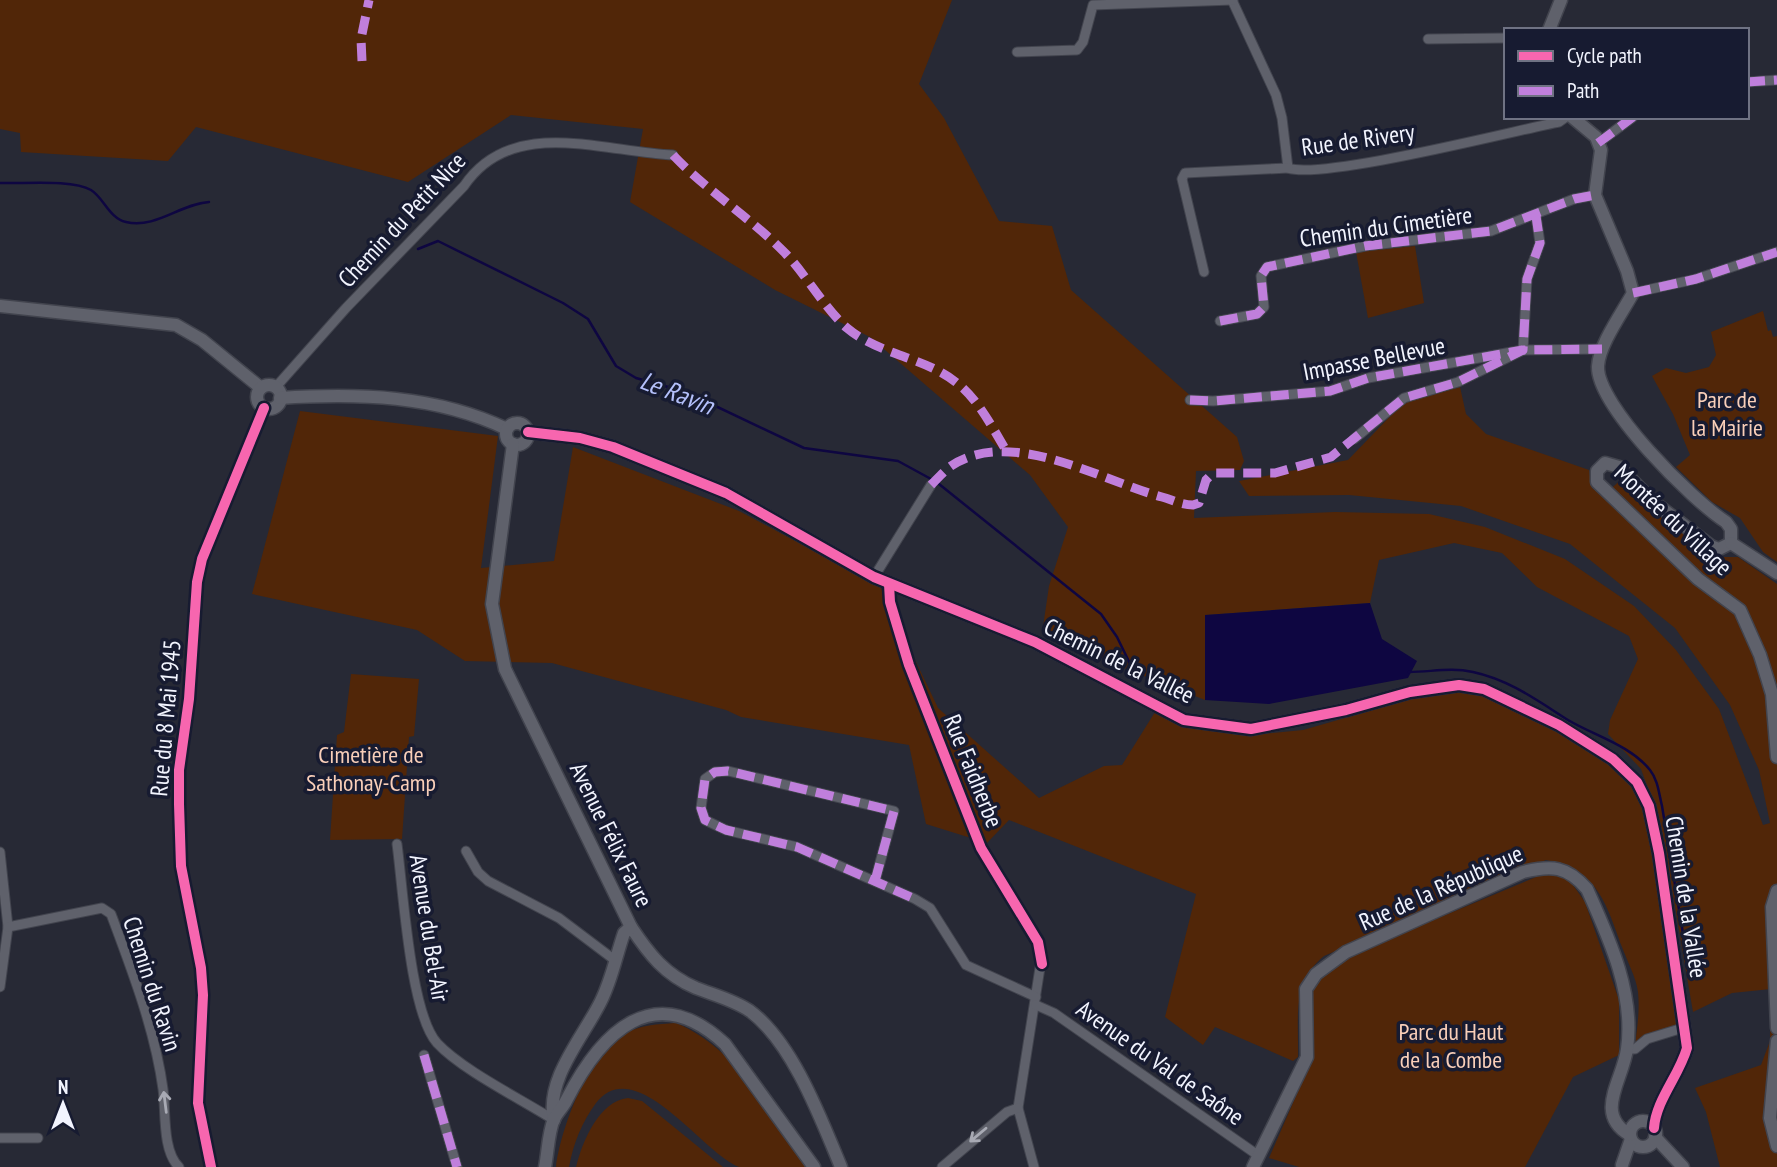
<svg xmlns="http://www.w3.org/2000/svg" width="1777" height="1167" viewBox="0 0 1777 1167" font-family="'PT Sans Narrow',sans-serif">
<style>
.green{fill:#512608}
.water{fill:#0e0641}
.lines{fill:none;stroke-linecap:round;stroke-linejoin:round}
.stream{stroke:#0e0641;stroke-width:2.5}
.street-casing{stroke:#42444e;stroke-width:11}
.secondary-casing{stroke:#42444e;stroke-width:15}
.street{stroke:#5f616b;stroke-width:9}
.secondary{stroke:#5f616b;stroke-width:12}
.quiet{stroke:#c07fdc;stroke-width:9;stroke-dasharray:18 9;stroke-linecap:butt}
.cycleway-casing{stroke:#171b31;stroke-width:15}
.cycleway{stroke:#f766af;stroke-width:10}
.oneway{stroke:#a8aab4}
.labels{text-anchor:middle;stroke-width:7;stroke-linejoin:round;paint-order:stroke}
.street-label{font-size:24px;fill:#f2f4fe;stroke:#171b31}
.park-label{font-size:24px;fill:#f9cfb9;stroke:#171b31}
.water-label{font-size:26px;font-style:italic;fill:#b4c0fb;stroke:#171b31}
</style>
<rect width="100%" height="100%" fill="#272935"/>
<!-- green -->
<g class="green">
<path d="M0,0H952L919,84L944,118L999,221L1052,226L1071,290L1237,437L1244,461L1240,470L1196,471L1194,518L1335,512L1429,514L1485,527L1565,559L1634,606L1676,650L1719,709L1763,825L1770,823L1759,770L1730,705L1675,628L1570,544L1461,506L1349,495L1249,496L1239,481L1348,460L1403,403L1460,387L1466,414L1486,434L1589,470L1592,488L1603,496L1625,476L1651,508L1681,532L1724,557H1738L1777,584V1167H1720L1706,1112L1695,1088L1761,1065L1770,1041L1771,989L1732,993L1693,1012L1661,825L1641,769L1608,734L1610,720L1638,659L1629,636L1537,587L1502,553L1454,543L1379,560L1370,603L1206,615L1205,700L1124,668L1043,627L1049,586L1068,527L1030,475L870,337L775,290L630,202L643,129L511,115L408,182L196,127L168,161L21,152L20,133L0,129Z"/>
<path d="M1415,246L1424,303L1368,318L1356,252Z"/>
<path d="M1763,311L1768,331L1771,330L1773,337L1777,336V562L1763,552L1740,518L1712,502L1676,467L1690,455L1673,414L1652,376L1666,368L1686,373L1709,367L1716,355L1711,332Z"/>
<path d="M300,411L498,436L481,568L554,561L573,447L739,511L880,586L938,708L1039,798L1104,766L1122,765L1155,712L1251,735L1303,730L1439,691L1481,694L1554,729L1609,762L1631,784L1648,808L1682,1023L1645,1036L1635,1046C1637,1028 1640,1011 1638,992C1636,977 1627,961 1622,947C1606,903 1597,869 1546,860L1324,956C1291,983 1299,1018 1298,1057L1293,1061L1215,1027L1203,1045L1165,1017L1196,894L1009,820L987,843L926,824L909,745L741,717L726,710L552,663L465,661L417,630L252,594Z"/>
<path d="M351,674L419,679L414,736L409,737L402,839L330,840L337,735L344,732Z"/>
<path d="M1548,872L1568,878L1585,902L1619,1000V1055L1573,1077L1525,1167H1299L1269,1158L1312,1059V990L1318,979L1350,955Z"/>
<path d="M676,1023C738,1049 771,1114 809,1167C794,1167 750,1167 739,1167C703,1154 636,1052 596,1103C582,1122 573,1144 569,1167H556C560,1131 589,1052 623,1034C641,1025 657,1024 676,1023Z"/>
<path d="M628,1098L642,1101L723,1167H576C582,1142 599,1101 628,1098Z"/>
</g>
<!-- water -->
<path class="water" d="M1370,603L1382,639L1417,661L1408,678L1269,704L1205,700V615Z"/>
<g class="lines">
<!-- stream -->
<g class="stream">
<path d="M0,183C23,184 72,179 91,190C104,198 109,218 126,222C156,229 180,204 209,202"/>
<path d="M418,249L438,241L563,303L588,319L616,366L636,378L686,392L804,448L898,461L931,479"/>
<path d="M939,484L1101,614L1117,637L1136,676"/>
<path d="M1409,672C1431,672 1451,667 1473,672C1510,680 1538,701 1568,720C1595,736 1630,745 1650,770C1658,780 1659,794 1662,806L1689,970"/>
</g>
<!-- street casing -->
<g class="street-casing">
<g id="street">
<path d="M1232,0L1276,95L1282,118L1288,168C1322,180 1513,131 1559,122L1566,117"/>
<path d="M1428,39L1506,38"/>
<path d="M1017,52L1077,50L1083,42L1093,5L1233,0"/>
<path d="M1747,82L1777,80"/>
<path d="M1598,143L1633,117"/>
<path d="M1204,272L1182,179L1185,173L1288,168"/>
<path d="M1633,293L1696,279L1777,252"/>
<path d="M1220,321L1257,314L1264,307L1261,276L1267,267L1365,246L1491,231L1574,199L1595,195"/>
<path d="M275,388L346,308L464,186C512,115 603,152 673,155"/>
<path d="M1190,400L1213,401L1330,391L1368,378L1523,350L1527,279L1540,243L1536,216"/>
<path d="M1354,439L1404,398L1458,382L1523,350L1602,349"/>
<path d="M874,577L931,485"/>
<path d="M889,584L890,602L909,665L981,848L1038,942L1042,955L1018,1108L1034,1167"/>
<path d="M397,844C403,888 410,1013 437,1043C462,1070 521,1099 554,1120"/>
<path d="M466,851L478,872L488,881L559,918L616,961"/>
<path d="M0,852L8,927L0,987"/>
<path d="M875,881L894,811L728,771L715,772L705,779L701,808L705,820L726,830L797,847L915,899L930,908L966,965L1036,997"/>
<path d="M8,927L102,908L111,914C132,970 155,1030 163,1089C166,1111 162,1151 179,1167"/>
<path d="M1036,1005L1054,1013L1259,1156"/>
<path d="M1627,1049H1635L1647,1039L1686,1027"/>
<path d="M424,1055L457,1167"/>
<path d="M0,1138H38"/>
<path d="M211,1167L198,1103L203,995L201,968L181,866L179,804V770L189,699L197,582L202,559L264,408"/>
<path d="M942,1167L1007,1112L1018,1108"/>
</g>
</g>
<!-- secondary casing -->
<g class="secondary-casing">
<g id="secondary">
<path d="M1549,30L1561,0"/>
<path d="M1572,117L1596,137L1601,150L1595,195L1627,271L1633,293C1622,313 1599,345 1598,366C1596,405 1693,501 1726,522L1731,529V543"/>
<path d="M0,306L176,325L202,340L261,388"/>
<circle cx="269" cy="397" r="12"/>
<path d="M280,398C358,393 436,395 507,429"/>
<circle cx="517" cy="434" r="11"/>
<path d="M528,432L580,438L613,447L726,493L874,577L1035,642L1184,720L1251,729L1346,710L1410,692L1459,685L1484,689L1559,725L1613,759L1637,782L1649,806L1659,853L1687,1048C1679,1076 1656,1100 1654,1128"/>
<path d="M513,444L492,604L505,669L631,927C649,954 665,975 696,988C714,995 734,1000 750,1011C793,1043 821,1119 841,1167"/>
<path d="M1731,543L1719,549L1711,546L1655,503L1619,467L1605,463L1597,471V482L1698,579L1740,610L1760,655L1772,694L1777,757"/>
<path d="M1731,543L1777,573"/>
<path d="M1777,891L1772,907L1777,1028"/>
<path d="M1777,1041L1770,1118L1777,1146"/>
<path d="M554,1120C545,1079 584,1036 601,1001C612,979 616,956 624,933L631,927"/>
<circle cx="1643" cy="1134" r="13"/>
<path d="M1655,1137L1683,1167"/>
<path d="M1622,1165L1631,1139"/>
<path d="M545,1167C548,1152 548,1133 554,1119C557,1113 563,1107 566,1101C601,1032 654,978 725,1044L814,1167"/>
<path d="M1253,1167L1307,1057L1306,989L1316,974L1346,952L1523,872C1552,865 1567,866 1587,889C1609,938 1635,994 1627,1049C1623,1080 1593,1114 1630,1135"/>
</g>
</g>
<!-- street -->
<use href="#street" class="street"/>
<!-- secondary -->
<use href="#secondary" class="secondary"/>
<!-- quiet -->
<g class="quiet">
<path d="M362,61L361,39L369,0"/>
<path d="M1747,82L1777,80"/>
<path d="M1598,143L1633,117"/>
<path d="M673,155C707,191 751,218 786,254C806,275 826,310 847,328C879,355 925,357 957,383C979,400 993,429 1007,452"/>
<path d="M1633,293L1696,279L1777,252"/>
<path d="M1220,321L1257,314L1264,307L1261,276L1267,267L1365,246L1491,231L1574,199L1595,195"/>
<path d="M1190,400L1213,401L1330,391L1368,378L1523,350L1527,279L1540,243L1536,216"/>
<path d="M931,485C937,479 944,471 951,466C1011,426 1102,481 1162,497C1173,500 1181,505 1193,505L1199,503L1206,480L1213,473H1275L1331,457L1404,398L1458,382L1523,350L1602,349"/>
<path d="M875,881L894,811L728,771L715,772L705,779L701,808L705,820L726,830L797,847L915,899"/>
<path d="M424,1055L457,1167"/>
</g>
<!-- cycleway casing -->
<g class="cycleway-casing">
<g id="cycleway">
<path d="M528,432L580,438L613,447L726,493L874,577L1035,642L1184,720L1251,729L1346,710L1410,692L1459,685L1484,689L1559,725L1613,759L1637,782L1649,806L1659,853L1687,1048C1679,1076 1656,1100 1654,1128"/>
<path d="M889,584L890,602L909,665L981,848L1038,942L1042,964"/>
<path d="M211,1167L198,1103L203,995L201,968L181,866L179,804V770L189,699L197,582L202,559L264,408"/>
</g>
</g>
<!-- cycleway -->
<use href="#cycleway" class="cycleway"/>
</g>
<!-- one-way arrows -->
<defs><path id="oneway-shaft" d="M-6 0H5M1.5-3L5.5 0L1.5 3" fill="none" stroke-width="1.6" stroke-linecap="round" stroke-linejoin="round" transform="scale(1.75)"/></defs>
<g class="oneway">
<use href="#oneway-shaft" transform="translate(165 1102) rotate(-97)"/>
<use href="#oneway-shaft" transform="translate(978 1135) rotate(140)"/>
</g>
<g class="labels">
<!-- street labels -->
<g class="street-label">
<text transform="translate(1358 140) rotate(-8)" y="8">Rue de Rivery</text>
<text transform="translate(402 220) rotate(-47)" y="8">Chemin du Petit Nice</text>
<text transform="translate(1386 227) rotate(-8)" y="8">Chemin du Cimetière</text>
<text transform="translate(1374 359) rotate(-11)" y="8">Impasse Bellevue</text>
<text transform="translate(1673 520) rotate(43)" y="8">Montée du Village</text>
<text transform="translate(1119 661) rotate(26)" y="8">Chemin de la Vallée</text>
<text transform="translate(166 718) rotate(-85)" y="8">Rue du 8 Mai 1945</text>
<text transform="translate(973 771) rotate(68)" y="8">Rue Faidherbe</text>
<text transform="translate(611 835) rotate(64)" y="8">Avenue Félix Faure</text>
<text transform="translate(1441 888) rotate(-24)" y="8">Rue de la République</text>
<text transform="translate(1686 897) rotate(81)" y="8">Chemin de la Vallée</text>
<text transform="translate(429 928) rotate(81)" y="8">Avenue du Bel-Air</text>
<text transform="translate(152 984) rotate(72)" y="8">Chemin du Ravin</text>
<text transform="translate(1160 1063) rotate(35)" y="8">Avenue du Val de Saône</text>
</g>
<!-- park labels -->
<g class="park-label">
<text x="1727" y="408">Parc de<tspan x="1727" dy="28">la Mairie</tspan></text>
<text x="371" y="763">Cimetière de<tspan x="371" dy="28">Sathonay-Camp</tspan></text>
<text x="1451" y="1040">Parc du Haut<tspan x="1451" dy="28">de la Combe</tspan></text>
</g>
<!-- water labels -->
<g class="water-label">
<text transform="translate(677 393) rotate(21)" y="9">Le Ravin</text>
</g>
</g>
<!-- legend -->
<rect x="1504" y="28" width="245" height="91" fill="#171b31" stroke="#6f7283" stroke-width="2"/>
<rect x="1518" y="51" width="35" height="10" fill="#f766af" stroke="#6f7283" stroke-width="2"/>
<text x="1567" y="63" font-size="21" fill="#f2f4fe">Cycle path</text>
<rect x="1518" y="86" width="35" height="10" fill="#c07fdc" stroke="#6f7283" stroke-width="2"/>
<text x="1567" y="98" font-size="21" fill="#f2f4fe">Path</text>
<!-- north arrow -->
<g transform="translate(63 1104)" stroke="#171b31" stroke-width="5" paint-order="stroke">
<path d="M0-5L12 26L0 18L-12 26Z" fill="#f2f4fe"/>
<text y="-10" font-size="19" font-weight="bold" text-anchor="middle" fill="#f2f4fe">N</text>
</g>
</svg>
